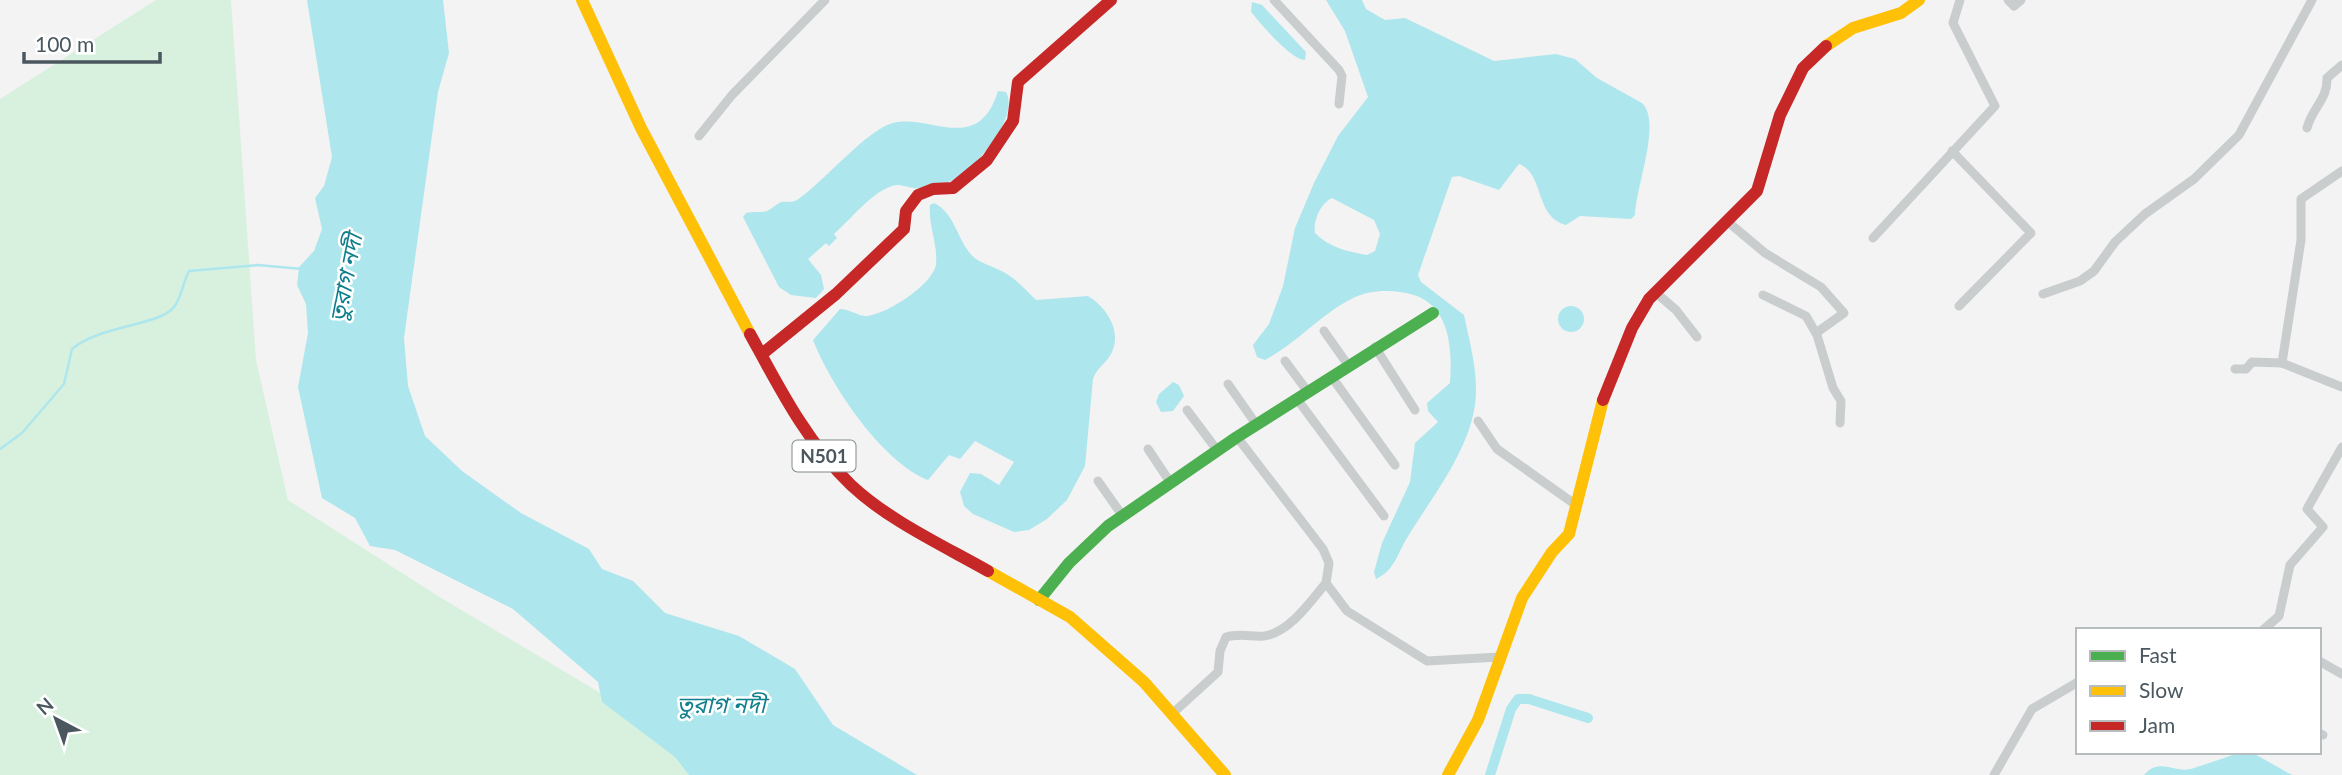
<svg xmlns="http://www.w3.org/2000/svg" width="2342" height="775" viewBox="0 0 2342 775" font-family="Lato,'Noto Sans Bengali',sans-serif">
<style>
.green{fill:#d8f1df}
.water{fill:#aee6ed;fill-rule:evenodd}
.lines{fill:none;stroke-linecap:round;stroke-linejoin:round}
.stream{stroke:#aee6ed;stroke-width:2.5}
.canal{stroke:#aee6ed;stroke-width:10}
.street{stroke:#cacdce;stroke-width:9}
.fast{stroke:#4caf50;stroke-width:12}
.slow{stroke:#ffc107;stroke-width:12}
.jam{stroke:#c62828;stroke-width:12}
.labels{text-anchor:middle;stroke-width:5;stroke-linejoin:round;paint-order:stroke}
.shield{fill:#fff;stroke:#80898f;stroke-width:2}
.shield-label{font-size:19px;font-weight:bold;fill:#4a575f}
.water-label{font-size:23px;font-style:italic;fill:#107f8c;stroke:#fff}
</style>
<rect width="100%" height="100%" fill="#f3f3f3"/>
<!-- green -->
<path class="green" d="M156,0H231L256,360L288,500L438,596L622,706L707,775H0V99Z"/>
<!-- water -->
<g class="water">
<path d="M307,0H443L449,53L438,92L404,338L408,386L425,436L462,471L521,513L589,549L602,569L633,581L665,613L739,636L795,669L833,725L917,775H689L675,757L602,702L598,682L513,609L395,550L370,546L355,518L322,498L298,387L308,333L306,304L297,285L299,267L314,251L322,229L315,198L324,186L332,157Z"/>
<path d="M1326,0H1362L1366,9L1385,20L1405,18L1494,61L1556,54L1575,59L1597,78L1642,103C1662,122 1636,185 1635,215L1631,219L1580,216L1566,225C1534,217 1545,174 1519,164L1499,190L1459,176L1452,177L1418,275L1421,282L1464,315C1469,339 1476,364 1476,389C1477,442 1433,495 1407,538C1397,554 1395,570 1376,579L1374,572L1382,543L1410,482L1415,443L1438,422L1428,411L1427,403L1450,383C1453,342 1448,297 1400,292C1384,290 1368,291 1353,298C1321,314 1297,343 1265,360L1257,357L1253,345L1269,324L1283,286L1295,228L1314,183L1338,136L1368,97L1345,31ZM1332,198L1374,220L1380,234L1375,251L1367,255C1349,252 1328,247 1315,233C1313,220 1321,203 1332,198Z"/>
<path d="M1252,2L1262,5L1306,52L1305,60C1291,60 1261,24 1251,12Z"/>
<path d="M998,91L1006,92C1020,117 976,167 955,179C945,184 923,189 913,188C906,187 900,183 892,186C871,193 851,219 834,234L837,238L829,246L826,243L808,259L821,275L824,289L816,298L791,295L779,287L743,217L746,213C753,211 761,213 767,211C772,209 776,204 781,202C787,201 791,203 797,200C824,182 866,130 893,123C930,113 978,156 998,91Z"/>
<path d="M934,203C954,213 956,235 969,252C977,264 995,266 1007,274C1018,281 1027,291 1036,300L1088,296C1106,307 1122,330 1112,352C1107,363 1097,367 1093,379L1085,466L1067,500L1047,519L1029,530L1014,532L973,514L964,506L960,492L970,473L981,474L999,485L1014,462L975,441L960,459L949,455L928,480C882,462 831,386 813,340L840,309C849,309 856,315 865,316C885,316 934,284 936,264C938,244 928,225 930,205Z"/>
<circle cx="1571" cy="319" r="13"/>
<path d="M1173,382L1179,385L1184,396L1173,411L1161,412L1156,402L1159,394Z"/>
<path d="M2241,752H2251L2292,775H2144C2160,756 2175,775 2194,768C2210,763 2226,757 2241,752Z"/>
</g>
<g class="lines">
<!-- stream -->
<path class="stream" d="M0,449L22,433L64,384L72,349C100,325 159,326 174,307C182,297 183,282 189,271L258,265L302,269"/>
<!-- canal -->
<path class="canal" d="M1490,775L1511,709L1518,699H1529L1588,718"/>
<!-- street -->
<g class="street">
<path d="M1274,0L1339,70L1342,76L1339,104"/>
<path d="M2008,0L2014,6L2021,0"/>
<path d="M2307,128C2312,108 2328,99 2327,78L2342,65"/>
<path d="M699,136L732,95L825,0"/>
<path d="M1952,151L2031,233L1959,306"/>
<path d="M1728,222L1765,253L1821,287L1844,313L1816,333"/>
<path d="M1873,238L1995,106L1953,23L1960,0"/>
<path d="M1655,292L1676,310L1697,337"/>
<path d="M2043,294L2080,281L2094,271L2115,242L2145,214L2194,179L2239,135L2312,0"/>
<path d="M1763,295L1806,316L1817,335L1833,388L1841,401L1840,423"/>
<path d="M1324,331L1348,365"/>
<path d="M1375,347L1415,410"/>
<path d="M1285,361L1308,392"/>
<path d="M2282,363L2301,240V199L2342,171"/>
<path d="M2235,369H2246L2252,362L2282,363L2342,387"/>
<path d="M1331,376L1395,465"/>
<path d="M1228,384L1256,424"/>
<path d="M1297,399L1384,516"/>
<path d="M1187,410L1217,450"/>
<path d="M1478,421L1497,449L1576,505"/>
<path d="M1237,437L1323,549L1329,563L1326,583"/>
<path d="M1148,449L1170,482"/>
<path d="M1098,481L1122,515"/>
<path d="M2263,630L2279,616L2290,565L2323,527L2307,509L2342,447"/>
<path d="M2319,661L2342,674"/>
<path d="M1173,713L1218,672L1220,651L1226,637C1240,633 1251,637 1264,636C1289,633 1311,601 1326,583L1347,611L1427,661L1499,657"/>
<path d="M2319,733L2323,735"/>
<path d="M1994,775L2032,709L2078,682"/>
</g>
<!-- fast -->
<path class="fast" d="M1039,600L1069,563L1108,526L1237,437L1433,313"/>
<!-- slow -->
<g class="slow">
<path d="M582,0L641,128L750,334"/>
<path d="M1826,46L1853,28L1901,13L1919,0"/>
<path d="M988,571L1070,617L1144,682L1225,775"/>
<path d="M1448,775L1478,720L1522,598L1552,552L1569,534L1603,400"/>
</g>
<!-- jam -->
<g class="jam">
<path d="M750,334C779,387 807,443 851,485C888,520 944,546 988,571"/>
<path d="M762,354L836,294L904,229L906,211L918,195L933,189L953,188L987,160L1013,121L1018,82L1111,0"/>
<path d="M1603,400L1632,328L1649,299L1757,191L1780,115L1803,68L1826,46"/>
</g>
</g>
<g class="labels">
<!-- shield labels -->
<rect class="shield" x="792.5" y="440.5" width="63" height="31" rx="5"/>
<g class="shield-label">
<text x="824" y="463">N501</text>
</g>
<!-- water labels -->
<g class="water-label">
<text transform="translate(346 278) rotate(-79)" y="8">তুরাগ নদী</text>
<text x="721" y="713">তুরাগ নদী</text>
</g>
</g>
<!-- legend -->
<rect x="2076" y="628" width="245" height="126" fill="#ffffff" stroke="#b7bcbf" stroke-width="2"/>
<rect x="2090" y="651" width="35" height="10" fill="#4caf50" stroke="#b7bcbf" stroke-width="2"/>
<text x="2139" y="663" font-size="21" fill="#4a575f">Fast</text>
<rect x="2090" y="686" width="35" height="10" fill="#ffc107" stroke="#b7bcbf" stroke-width="2"/>
<text x="2139" y="698" font-size="21" fill="#4a575f">Slow</text>
<rect x="2090" y="721" width="35" height="10" fill="#c62828" stroke="#b7bcbf" stroke-width="2"/>
<text x="2139" y="733" font-size="21" fill="#4a575f">Jam</text>
<!-- north arrow -->
<g transform="translate(56 719) rotate(319)" stroke="#ffffff" stroke-width="5" paint-order="stroke">
<path d="M0-5L12 26L0 18L-12 26Z" fill="#4a575f"/>
<text y="-10" font-size="19" font-weight="bold" text-anchor="middle" fill="#4a575f">N</text>
</g>
<!-- scale -->
<path d="M24 52v10h136v-10" fill="none" stroke="#4a575f" stroke-width="3.5"/>
<text x="35" y="52" font-size="21" fill="#4a575f" stroke="#ffffff" stroke-width="5" paint-order="stroke">100 m</text>
</svg>
